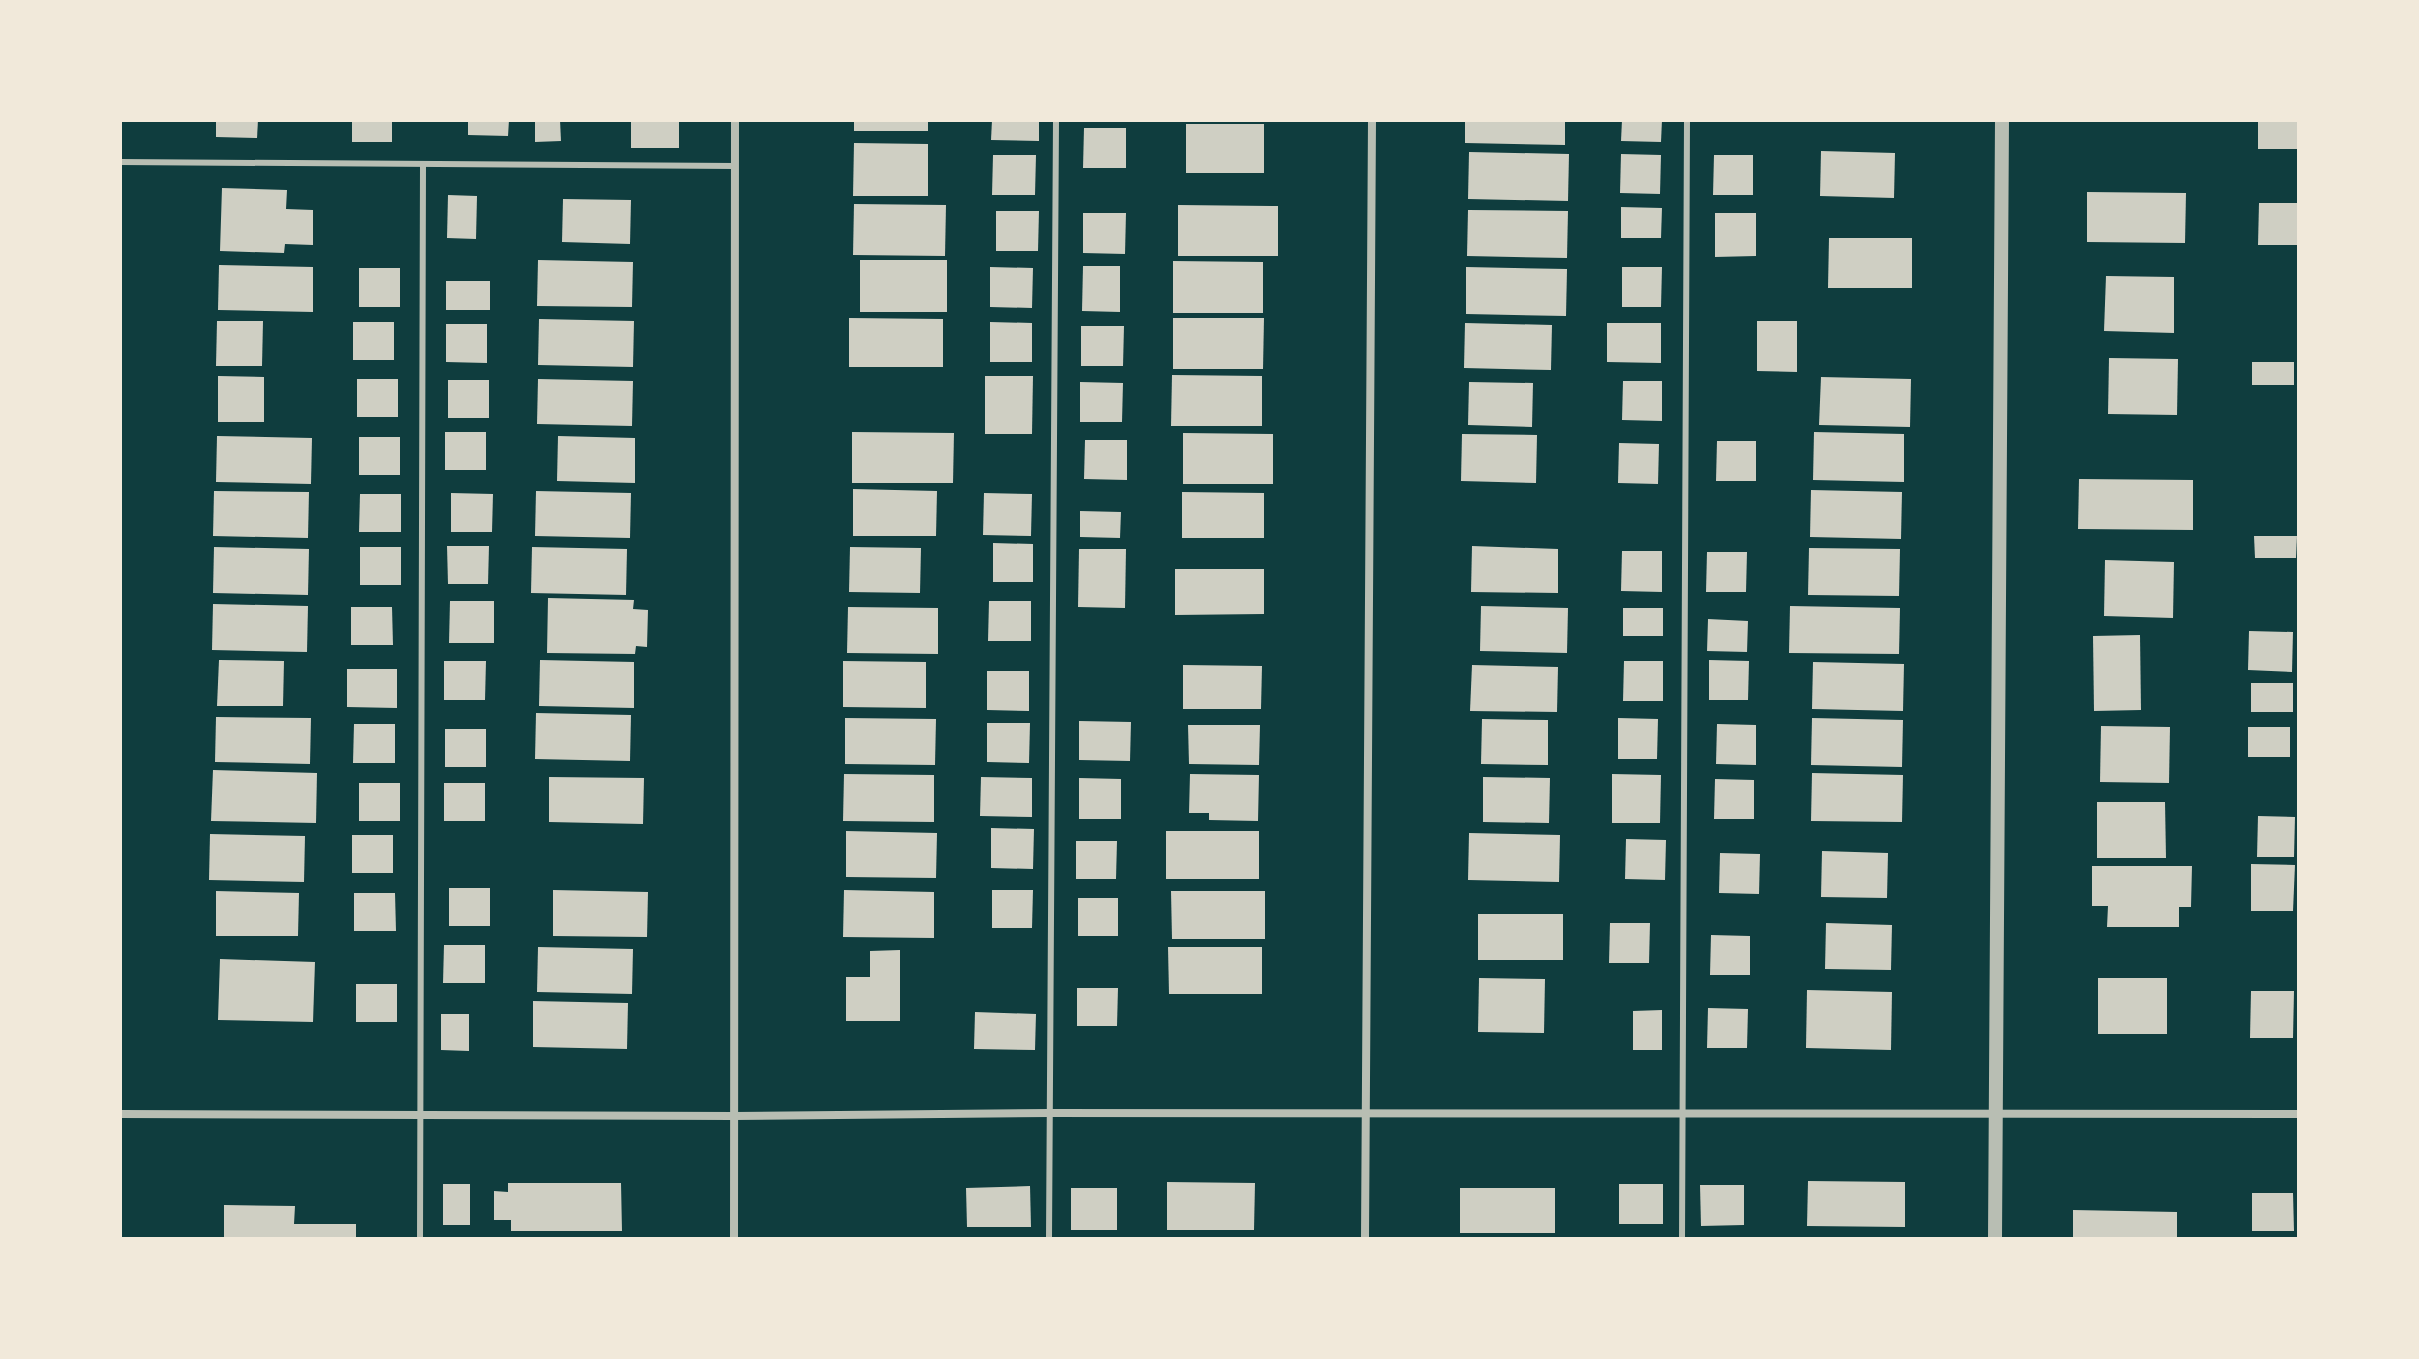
<svg xmlns="http://www.w3.org/2000/svg" width="2419" height="1359" viewBox="0 0 2419 1359" font-family="Arial,sans-serif">
<style>
.building{fill:#cfcfc3}
.lines{fill:none;stroke-linecap:round;stroke-linejoin:round}
.service{stroke:#b8beb3;stroke-width:6}
.minor{stroke:#b8beb3;stroke-width:8}
.tertiary{stroke:#b8beb3;stroke-width:14}
</style>
<rect width="100%" height="100%" fill="#0f3d3e"/>
<!-- building -->
<g class="building">
<path d="M216,120H258L257,138L216,137Z"/>
<rect x="352" y="120" width="40" height="22"/>
<path d="M468,120H509L508,136L468,135Z"/>
<path d="M535,120H560L561,141L535,142Z"/>
<rect x="631" y="120" width="48" height="28"/>
<rect x="854" y="120" width="74" height="11"/>
<path d="M992,120H1039V141L991,140Z"/>
<path d="M1465,120H1565V145L1465,143Z"/>
<path d="M1622,120H1662L1661,142L1621,141Z"/>
<rect x="2258" y="120" width="41" height="29"/>
<rect x="1186" y="124" width="78" height="49"/>
<path d="M1084,128H1126V168H1083Z"/>
<path d="M854,143L928,144V196H853Z"/>
<path d="M1821,151L1895,153L1894,198L1820,196Z"/>
<path d="M1469,152L1569,154L1568,201L1468,199Z"/>
<path d="M1621,154L1661,155L1660,194L1620,193Z"/>
<path d="M993,155H1036L1035,195H992Z"/>
<path d="M1714,155H1753V195H1713Z"/>
<path d="M222,188L287,190L286,209L313,210V245L285,244L284,253L220,251Z"/>
<path d="M2087,192L2186,193L2185,243L2087,242Z"/>
<path d="M448,195L477,196L476,239L447,238Z"/>
<path d="M563,199L631,200L630,244L562,242Z"/>
<path d="M2259,203H2298V245H2258Z"/>
<path d="M854,204L946,205L945,256L853,255Z"/>
<path d="M1178,205L1278,206V256H1178Z"/>
<path d="M1621,207L1662,208L1661,238H1621Z"/>
<path d="M1468,210L1568,211L1567,258L1467,256Z"/>
<path d="M996,211H1039L1038,251H996Z"/>
<path d="M1083,213H1126L1125,254L1083,253Z"/>
<path d="M1715,213H1756V256L1715,257Z"/>
<path d="M1829,238H1912V288H1828Z"/>
<path d="M538,260L633,262L632,307L537,306Z"/>
<rect x="860" y="260" width="87" height="52"/>
<path d="M1173,261L1263,262V313H1173Z"/>
<path d="M219,265L313,267V312L218,310Z"/>
<path d="M1083,266H1120V312L1082,311Z"/>
<path d="M990,267L1033,268L1032,308L990,307Z"/>
<path d="M1466,267L1567,269L1566,316L1466,314Z"/>
<path d="M1622,267H1662L1661,307H1622Z"/>
<rect x="359" y="268" width="41" height="39"/>
<path d="M2106,276L2174,277V333L2104,331Z"/>
<rect x="446" y="281" width="44" height="29"/>
<path d="M849,318L943,319V367H849Z"/>
<path d="M1173,318H1264L1263,369H1173Z"/>
<path d="M539,319L634,321L633,367L538,365Z"/>
<path d="M217,321H263L262,366H216Z"/>
<path d="M1757,321H1797V372L1757,371Z"/>
<rect x="353" y="322" width="41" height="38"/>
<path d="M990,322L1032,323V362H990Z"/>
<path d="M1465,323L1552,325L1551,370L1464,368Z"/>
<path d="M1607,323H1661V363L1607,362Z"/>
<path d="M446,324H487V363L446,362Z"/>
<path d="M1081,326H1124L1123,366H1081Z"/>
<path d="M2109,358L2178,359L2177,415L2108,414Z"/>
<rect x="2252" y="362" width="42" height="23"/>
<path d="M1172,375L1262,376V426H1171Z"/>
<path d="M218,376L264,377V422H218Z"/>
<path d="M985,376H1033L1032,434H985Z"/>
<path d="M1821,377L1911,379L1910,427L1819,425Z"/>
<rect x="357" y="379" width="41" height="38"/>
<path d="M538,379L633,381L632,426L537,424Z"/>
<rect x="448" y="380" width="41" height="38"/>
<path d="M1623,381H1662V421L1622,420Z"/>
<path d="M1080,382L1123,383L1122,422H1080Z"/>
<path d="M1469,382L1533,383L1532,427L1468,425Z"/>
<rect x="445" y="432" width="41" height="38"/>
<path d="M852,432L954,433L953,483H852Z"/>
<path d="M1814,432L1904,434V482L1813,480Z"/>
<path d="M1183,433L1273,434V484H1183Z"/>
<path d="M1462,434L1537,435L1536,483L1461,481Z"/>
<path d="M217,436L312,438L311,484L216,482Z"/>
<path d="M558,436L635,438V483L557,481Z"/>
<rect x="359" y="437" width="41" height="38"/>
<path d="M1085,440H1127V480L1084,479Z"/>
<path d="M1717,441H1756V481H1716Z"/>
<path d="M1619,443L1659,444L1658,484L1618,483Z"/>
<path d="M2079,479L2193,480V530L2078,529Z"/>
<path d="M853,489L937,491L936,536H853Z"/>
<path d="M1811,490L1902,492L1901,539L1810,537Z"/>
<path d="M214,491L309,492L308,538L213,536Z"/>
<path d="M536,491L631,493L630,538L535,536Z"/>
<path d="M1182,492L1264,493V538H1182Z"/>
<path d="M451,493L493,494L492,532H451Z"/>
<path d="M984,493L1032,494L1031,536L983,535Z"/>
<path d="M360,494H401V532H359Z"/>
<path d="M1080,511L1121,512L1120,538L1080,537Z"/>
<path d="M2254,536H2297L2296,558H2255Z"/>
<path d="M993,543L1033,544V582H993Z"/>
<path d="M447,546H489L488,584H448Z"/>
<path d="M1472,546L1558,549V593L1471,592Z"/>
<path d="M214,547L309,549L308,595L213,593Z"/>
<rect x="360" y="547" width="41" height="38"/>
<path d="M532,547L627,549L626,595L531,593Z"/>
<path d="M850,547L921,548L920,593L849,592Z"/>
<path d="M1809,548L1900,549L1899,596L1808,595Z"/>
<path d="M1079,549H1126L1125,608L1078,607Z"/>
<path d="M1622,551H1662V592L1621,591Z"/>
<path d="M1707,552H1747L1746,592H1706Z"/>
<path d="M2105,560L2174,562L2173,618L2104,616Z"/>
<path d="M1175,569H1264V614L1175,615Z"/>
<path d="M548,598L634,600L633,609L648,610L647,647L636,646L635,654L547,653Z"/>
<path d="M450,601H494V643H449Z"/>
<path d="M989,601H1031V641H988Z"/>
<path d="M213,604L308,606L307,652L212,650Z"/>
<path d="M1481,606L1568,608L1567,653L1480,651Z"/>
<path d="M1790,606L1900,608L1899,654L1789,653Z"/>
<path d="M351,607H392L393,645H351Z"/>
<path d="M848,607L938,608V654L847,653Z"/>
<rect x="1623" y="608" width="40" height="28"/>
<path d="M1708,619L1748,621L1747,652L1707,651Z"/>
<path d="M2249,631L2293,632L2292,672L2248,670Z"/>
<path d="M2140,635L2141,710L2094,711L2093,636Z"/>
<path d="M219,660L284,661L283,706H217Z"/>
<path d="M540,660L634,662V708L539,706Z"/>
<path d="M1709,660L1749,661L1748,700H1709Z"/>
<path d="M444,661H486L485,700H444Z"/>
<path d="M843,661L926,662V708L843,707Z"/>
<path d="M1624,661H1663V701H1623Z"/>
<path d="M1813,662L1904,664L1903,711L1812,709Z"/>
<path d="M1183,665L1262,666L1261,709H1183Z"/>
<path d="M1472,665L1558,667L1557,712L1470,711Z"/>
<path d="M347,669H397V708L347,707Z"/>
<path d="M987,671H1029V711L987,710Z"/>
<rect x="2251" y="683" width="42" height="29"/>
<path d="M536,713L631,715L630,761L535,759Z"/>
<path d="M216,717L311,718L310,764L215,762Z"/>
<path d="M845,718L936,719L935,765L845,764Z"/>
<path d="M1618,718L1658,719L1657,759H1618Z"/>
<path d="M1812,718L1903,720L1902,767L1811,765Z"/>
<path d="M1482,719L1548,720V765L1481,764Z"/>
<path d="M1079,721L1131,722L1130,761L1079,760Z"/>
<path d="M987,723H1030L1029,763L987,762Z"/>
<path d="M354,724H395V763H353Z"/>
<path d="M1717,724L1756,725V765L1716,764Z"/>
<path d="M1188,725H1260L1259,765L1189,764Z"/>
<path d="M2101,726L2170,727L2169,783L2100,782Z"/>
<rect x="2248" y="727" width="42" height="30"/>
<rect x="445" y="729" width="41" height="38"/>
<path d="M213,770L317,773L316,823L211,821Z"/>
<path d="M1812,773L1903,775L1902,822L1811,821Z"/>
<path d="M844,774L934,775V822L843,821Z"/>
<path d="M1190,774L1259,775L1258,821L1209,820V813H1189Z"/>
<path d="M1612,774L1661,775L1660,823H1612Z"/>
<path d="M549,777L644,778L643,824L549,822Z"/>
<path d="M981,777L1032,778V817L980,816Z"/>
<path d="M1483,777L1550,778L1549,823L1483,822Z"/>
<path d="M1079,778L1121,779V819H1079Z"/>
<path d="M1715,779L1754,780V819H1714Z"/>
<rect x="359" y="783" width="41" height="38"/>
<rect x="444" y="783" width="41" height="38"/>
<path d="M2097,802H2165L2166,858H2097Z"/>
<path d="M2258,816L2295,817L2294,857H2257Z"/>
<path d="M991,828L1034,829L1033,869L991,868Z"/>
<path d="M846,831L937,833L936,878L846,877Z"/>
<rect x="1166" y="831" width="93" height="48"/>
<path d="M1469,833L1560,835L1559,882L1468,880Z"/>
<path d="M210,834L305,836L304,882L209,880Z"/>
<rect x="352" y="835" width="41" height="38"/>
<path d="M1626,839L1666,840L1665,880L1625,879Z"/>
<path d="M1076,841H1117L1116,879H1076Z"/>
<path d="M1822,851L1888,853L1887,898L1821,897Z"/>
<path d="M1720,853L1760,854L1759,894L1719,893Z"/>
<path d="M2251,864L2295,865L2293,911H2251Z"/>
<path d="M2092,866H2192L2191,907H2179V927H2107L2108,906H2092Z"/>
<rect x="449" y="888" width="41" height="38"/>
<path d="M553,890L648,892L647,937L553,936Z"/>
<path d="M844,890L934,892V938L843,937Z"/>
<path d="M992,890H1033L1032,928H992Z"/>
<path d="M216,891L299,893L298,936H216Z"/>
<path d="M1171,891H1265V939H1172Z"/>
<path d="M354,893H395L396,931H354Z"/>
<rect x="1078" y="898" width="40" height="38"/>
<rect x="1478" y="914" width="85" height="46"/>
<path d="M1610,923H1650L1649,963H1609Z"/>
<path d="M1826,923L1892,925L1891,970L1825,969Z"/>
<path d="M1711,935L1750,936V975H1710Z"/>
<path d="M444,945H485V983H443Z"/>
<path d="M538,947L633,949L632,994L537,992Z"/>
<path d="M1168,947H1262V994H1169Z"/>
<path d="M900,950V1021H846V977H870V951Z"/>
<path d="M220,959L315,962L313,1022L218,1020Z"/>
<path d="M1479,978L1545,979L1544,1033L1478,1032Z"/>
<rect x="2098" y="978" width="69" height="56"/>
<rect x="356" y="984" width="41" height="38"/>
<path d="M1077,988H1118L1117,1026H1077Z"/>
<path d="M1807,990L1892,992L1891,1050L1806,1048Z"/>
<path d="M2251,991H2294L2293,1038H2250Z"/>
<path d="M533,1001L628,1003L627,1049L533,1047Z"/>
<path d="M1708,1008L1748,1009L1747,1048H1707Z"/>
<path d="M1662,1010V1050H1633V1011Z"/>
<path d="M975,1012L1036,1014L1035,1050L974,1049Z"/>
<path d="M441,1014H469V1051L441,1050Z"/>
<path d="M1808,1181L1905,1182V1227L1807,1226Z"/>
<path d="M1167,1182L1255,1183L1254,1230H1167Z"/>
<path d="M508,1183H621L622,1231H511V1220H494V1191L508,1192Z"/>
<rect x="443" y="1184" width="27" height="41"/>
<rect x="1619" y="1184" width="44" height="40"/>
<path d="M1700,1185H1744V1225L1701,1226Z"/>
<path d="M1030,1186L1031,1227H967L966,1188Z"/>
<rect x="1071" y="1188" width="46" height="42"/>
<rect x="1460" y="1188" width="95" height="45"/>
<path d="M2252,1193H2293L2294,1231H2252Z"/>
<path d="M224,1205L295,1206L294,1224H356V1239H224Z"/>
<path d="M2073,1210L2177,1212V1239H2073Z"/>
</g>
<g class="lines">
<!-- service -->
<g class="service">
<path d="M120,162L735,166"/>
<path d="M420,1239L423,164"/>
<path d="M1049,1239L1056,120"/>
<path d="M1682,1239L1687,120"/>
</g>
<!-- minor -->
<g class="minor">
<path d="M120,1114L734,1116L1050,1113L2299,1114"/>
<path d="M734,1239L735,120"/>
<path d="M1365,1239L1372,120"/>
</g>
<!-- tertiary -->
<path class="tertiary" d="M1995,1239L2002,120"/>
</g>
<!-- border -->
<rect width="2419" height="1359" fill="none" stroke="#f1e9da" stroke-width="244"/>
</svg>
